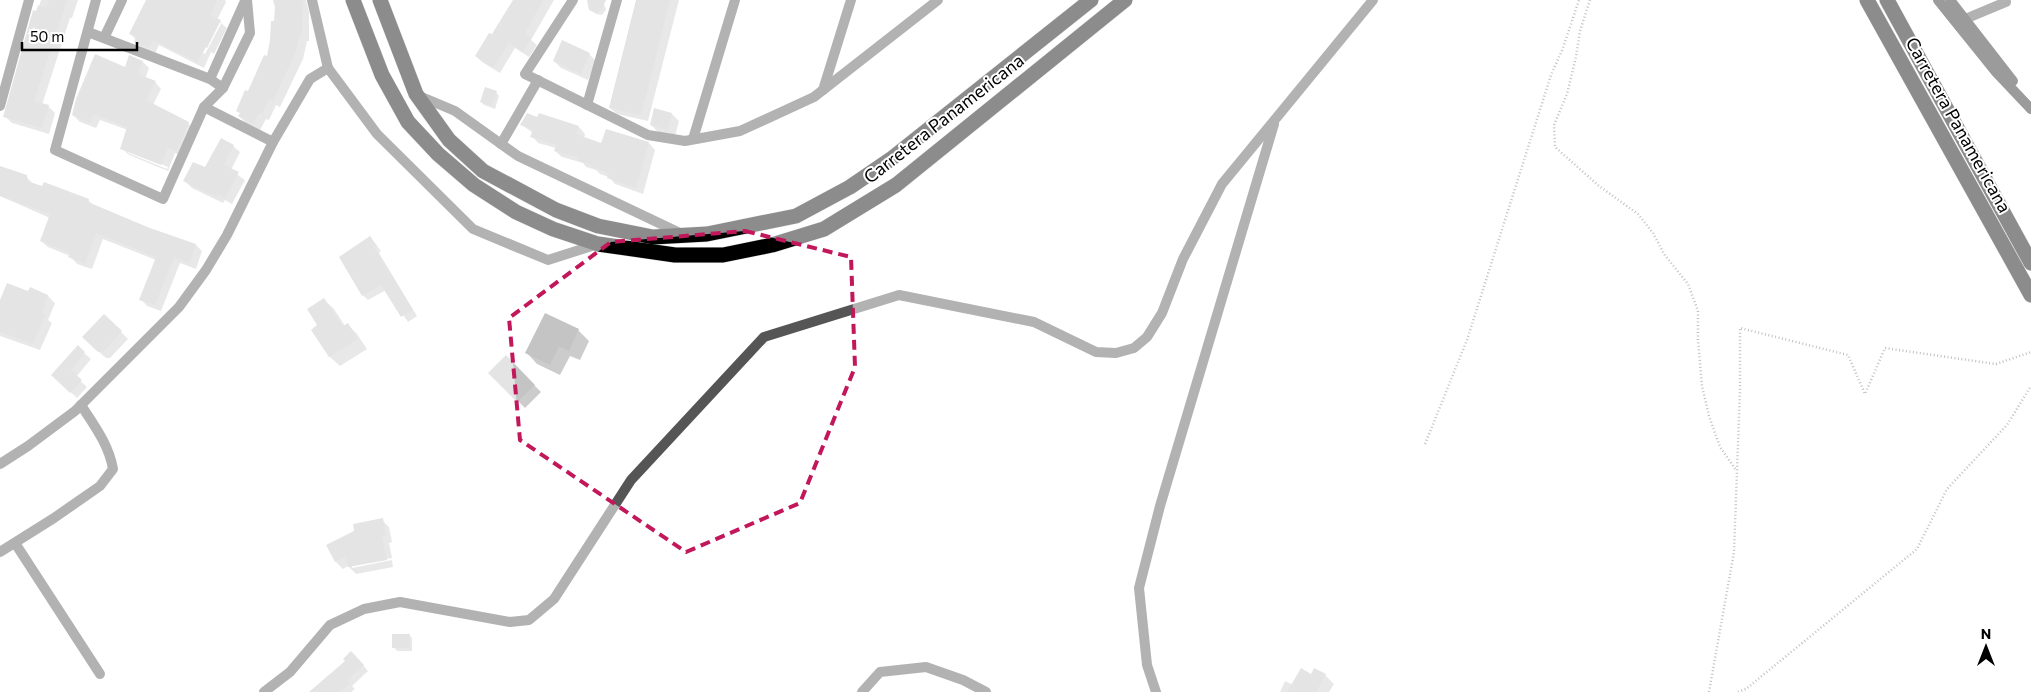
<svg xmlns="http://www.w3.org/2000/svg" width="2031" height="692" viewBox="0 0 2031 692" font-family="Commissioner,sans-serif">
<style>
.shadow{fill:#0003;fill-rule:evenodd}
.building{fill:#c4c4c4}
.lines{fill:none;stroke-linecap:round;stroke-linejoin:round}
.highway-casing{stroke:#dbdbdb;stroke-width:16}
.path{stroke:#777;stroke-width:2.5;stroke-dasharray:1 2.5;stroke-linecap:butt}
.street{stroke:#555;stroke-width:10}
.secondary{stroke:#222;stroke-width:10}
.highway{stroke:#000;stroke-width:15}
.marked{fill:none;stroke:#c2185b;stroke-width:4;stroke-dasharray:10 6;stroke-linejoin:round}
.labels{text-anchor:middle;stroke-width:4;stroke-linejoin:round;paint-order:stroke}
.street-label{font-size:18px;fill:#000;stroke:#fff}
</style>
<rect width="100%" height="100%" fill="#fff"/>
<!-- shadow -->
<g class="shadow">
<path d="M41,0H78L72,18H70L42,105L48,106L55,113L49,134L12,123L5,116Z"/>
<path d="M148,0H225L226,2L217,20L227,28L214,54L211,52L204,68L159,45L155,54L142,49L136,42V40L131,34ZM219,22H222L205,54L203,53Z"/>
<path d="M274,0H306L309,12V41H307L303,59L280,107L276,105L269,120L266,119L260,130L246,123L239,116L241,114L237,110L268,57L275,22L276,7Z"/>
<path d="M514,0H554L531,40L537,45L529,57L515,48L500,73L482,62L476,56L493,36Z"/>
<path d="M593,0H598L605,6L606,10L602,15L596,14L592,11Z"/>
<path d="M638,0H679L648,121L617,114L610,108Z"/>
<path d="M589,54L596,61L588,80L561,68L554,61Z"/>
<path d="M143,62L149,68L145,79L155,82L161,89L153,105L188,123L195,130L184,157L175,153L168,171L129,155L122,148L128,130L100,120L96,128L80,122L73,115L126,68ZM128,150L168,167L167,169L128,153Z"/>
<path d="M496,92L499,96L495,109L484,105L481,102Z"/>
<path d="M539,114L579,127L585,134L584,138L602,144L607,131L649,143L655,150L643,194L615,184L609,177L600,174L596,170L586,167L583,163L562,157L555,151L556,148L538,143L532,136L533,133L522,125L538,118Z"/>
<path d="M672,114L679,121L675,136L658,132L651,125Z"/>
<path d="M233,146L240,152L231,170L245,180L232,204L225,200L223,203L192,188L185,181L205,169Z"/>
<path d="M0,167L26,176L33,184L88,200L93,205L150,229L196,245L202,251L196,269L180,263L161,311L147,306L141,299L156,260L103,239L92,269L77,264L70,256L48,247L41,241L50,218L0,196Z"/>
<path d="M370,237L381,251L379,253L417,316L408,322L386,290L368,300L363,295Z"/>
<path d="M48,296L55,303L48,320L52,323L40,350L0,336V304Z"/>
<path d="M324,300L334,309L345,326L348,325L357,334L367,349L340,366L330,357L312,330L319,325Z"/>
<path d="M104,315L128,339L110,358H106L90,344Z"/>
<path d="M578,330L589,341L580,360L570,356L560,375L537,364L527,353Z"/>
<path d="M84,353L91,359L76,377L87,387L77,398L59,381Z"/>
<path d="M506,357L541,392L525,408L490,373Z"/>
<path d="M382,520L389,527L392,542L389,543L392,558L352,565V568L392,560L393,567L356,574L348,566L343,569L336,562Z"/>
<path d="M409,635L412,638V651H397L394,647Z"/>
<path d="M357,658L368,671L352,686L355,689L351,692H311Z"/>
<path d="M1325,675L1334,684L1329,692H1280L1285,681L1293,685Z"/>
</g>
<!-- building -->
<g class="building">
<path d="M49,0H67L34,101L49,105L42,128L3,117L33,10L36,11L38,5L46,8Z"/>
<path d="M146,0H217L210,15L221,20L207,48L205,47L197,62L153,40L149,48L134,42L136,37L129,34Z"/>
<path d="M273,0H303L302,34H300L296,52L273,101L269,99L262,114L259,113L253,124L238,116L240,113L236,111L245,90L248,91L264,55L267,56L270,40L271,21H274L275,7Z"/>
<path d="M513,0H543L525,34L531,38L523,52L509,43L493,68L475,56L489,33L492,34Z"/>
<path d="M587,0H606L602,9L596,13L589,10Z"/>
<path d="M636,0H670L641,115L609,108Z"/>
<path d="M562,40L590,53L581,74L553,61Z"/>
<path d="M95,54L125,67L129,55L143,61L138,74L156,81L146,100L189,122L177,151L168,148L161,165L120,149L127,127L93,114L90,123L72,115L76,99Z"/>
<path d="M485,87L497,91L492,106L480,102Z"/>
<path d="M654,108L672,113L668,130L650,125Z"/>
<path d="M527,113L537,117L539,113L579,126L576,134L601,143L606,129L649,142L636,188L607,178L609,173L592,167L593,165L578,161L579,158L554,151L556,145L530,137L533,130L520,125Z"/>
<path d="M221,138L234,145L224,165L239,172L225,198L218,194L216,197L183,181L193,162L205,167Z"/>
<path d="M0,166L27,175V181L42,186L44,182L89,199L88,202L150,228L196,244L189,263L174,257L155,305L139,300L156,257L96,233L85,264L68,257L70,253L40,241L50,214L0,196Z"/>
<path d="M370,236L377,246L374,247L413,310L401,317L381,285L362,296L339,257Z"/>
<path d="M7,283L28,291L30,287L48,295L42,313L45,315L33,344L0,332V300Z"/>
<path d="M324,298L343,326L348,323L358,339L329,357L311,330L317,325L307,309Z"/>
<path d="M545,313L579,329L569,351L559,346L550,365L525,353Z"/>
<path d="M104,314L122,331L103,352H98L82,337Z"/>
<path d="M78,345L85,352L71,370L82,380L70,393L51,375Z"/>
<path d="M506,355L535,385L517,402L488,373Z"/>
<path d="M383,518L386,536H382L387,560L348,567L346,557L335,562L326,545L354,531L353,524Z"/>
<path d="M392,634H410L409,648H392Z"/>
<path d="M351,651L364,665L347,680L350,683L340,692H309L345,661L343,659Z"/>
<path d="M1301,668L1311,674L1314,668L1326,674L1316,692H1287Z"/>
</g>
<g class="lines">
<!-- highway casing -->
<g class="highway-casing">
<g id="highway">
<path d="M353,0L382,75L408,122L438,154L474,185L516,212L553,229L598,244L675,255H723L772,245L824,229L896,185L1125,0"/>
<path d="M380,0L416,94L449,140L483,171L556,210L598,226L653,237L707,234L796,216L850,187L891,159L1091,0"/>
<path d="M1867,0L2031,295"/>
<path d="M1887,0L2031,263"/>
</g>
</g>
<!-- path -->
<g class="path">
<path d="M1590,0L1580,31L1576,57L1567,94L1554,125L1555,147L1599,186L1638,214L1653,233L1664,254L1688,284L1698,311V340L1702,386L1709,416L1720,447L1736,470"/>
<path d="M1425,444L1467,340L1551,75L1563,48L1579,0"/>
<path d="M1709,692L1734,552L1740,390V328L1848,355L1865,394L1885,348L1996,364L2031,352"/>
<path d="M1738,692L1746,689L1917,549L1947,489L2007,425L2031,386"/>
</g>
<!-- street -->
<g class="street">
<path d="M96,0L55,150L163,199L204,107L223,88"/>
<path d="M312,0L328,68L377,134L473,229L548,260L598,244"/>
<path d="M573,0L525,74L648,135L685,141L740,131L814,97L938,0"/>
<path d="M1958,22L2006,2L2005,0"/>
<path d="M88,32L210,79L223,88L250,33L247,0"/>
<path d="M104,38L122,0"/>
<path d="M210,79L245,1"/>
<path d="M823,90L851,0"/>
<path d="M417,95L455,111L518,156L682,234"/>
<path d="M587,105L617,0"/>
<path d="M0,106L29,0"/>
<path d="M204,107L273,142"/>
<path d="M693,139L735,0"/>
<path d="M501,144L538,80"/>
<path d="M0,464L28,446L75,411L179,307L206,270L227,235L273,142L310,79L328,68"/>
<path d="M15,543L100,674"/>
<path d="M0,552L54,518L100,486L113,469C109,445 94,425 81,405"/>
<path d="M264,692L290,672L330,625L364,609L400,602L510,622L529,620L554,599L631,480L764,337L899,295L1034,322L1096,352L1116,353L1134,348L1147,337L1162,313L1183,259L1222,184L1373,0"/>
<path d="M862,692L880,672L926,667L963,680L986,692"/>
<path d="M1156,692L1147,665L1139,588L1160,506L1274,124"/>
</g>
<!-- secondary -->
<g class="secondary">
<path d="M1938,0L1996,72L2031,109"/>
<path d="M1950,0L2013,81"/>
</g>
<!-- highway -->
<use href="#highway" class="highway"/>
</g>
<!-- marked area -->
<path d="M0 0H2031V692H0ZM745,231L851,257L855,367L800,503L686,552L520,440L509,318L611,242Z" fill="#fff" fill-opacity=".55" fill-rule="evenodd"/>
<path class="marked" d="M745,231L851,257L855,367L800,503L686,552L520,440L509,318L611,242Z"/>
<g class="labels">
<!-- street labels -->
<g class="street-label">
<text transform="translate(944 119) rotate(-38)" y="6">Carretera Panamericana</text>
<text transform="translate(1958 125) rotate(61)" y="6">Carretera Panamericana</text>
</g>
</g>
<!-- north arrow -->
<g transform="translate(1986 647)" stroke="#ffffff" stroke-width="4" paint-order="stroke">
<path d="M0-4L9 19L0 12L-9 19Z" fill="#000000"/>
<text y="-8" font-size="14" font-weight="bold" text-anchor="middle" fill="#000000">N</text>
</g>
<!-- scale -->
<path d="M22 42v8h115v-8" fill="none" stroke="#000000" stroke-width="2.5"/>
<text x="30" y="42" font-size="15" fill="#000000" stroke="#ffffff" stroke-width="4" paint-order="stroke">50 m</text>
</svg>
